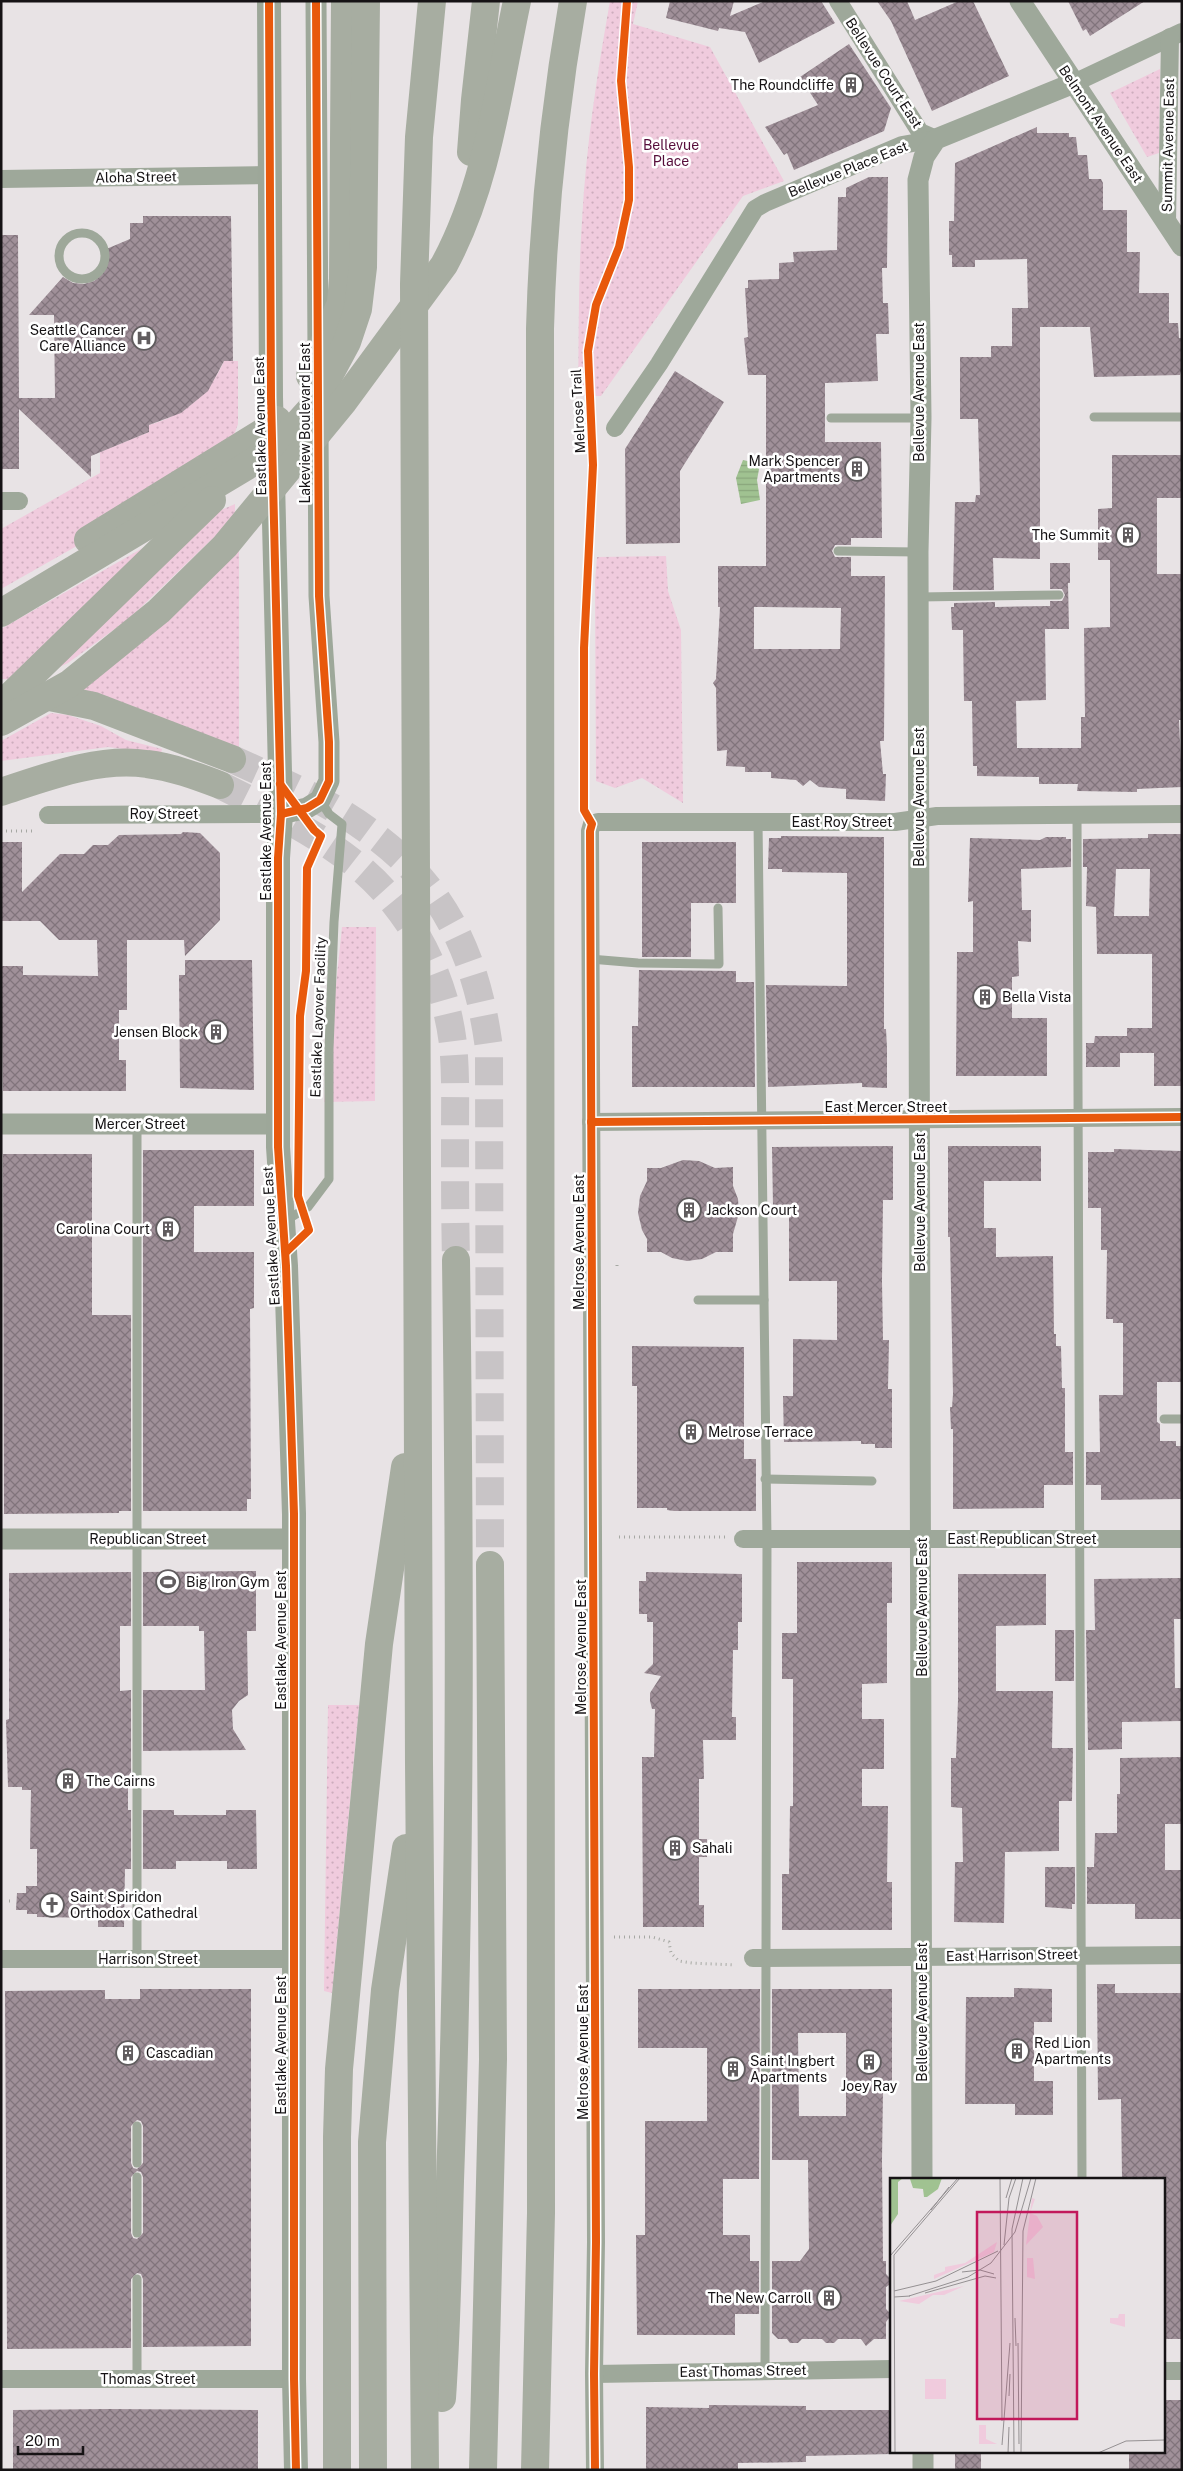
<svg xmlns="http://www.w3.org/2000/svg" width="1183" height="2471" viewBox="0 0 1183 2471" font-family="'Public Sans',sans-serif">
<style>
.green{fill:url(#green-dots)}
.water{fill:url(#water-rules)}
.building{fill:url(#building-cross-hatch);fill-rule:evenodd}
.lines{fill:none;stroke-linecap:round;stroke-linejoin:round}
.motorway-tunnel{stroke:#c8c4c6;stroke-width:28;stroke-dasharray:28 14;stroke-linecap:butt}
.path{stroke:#a6a8a3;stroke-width:3;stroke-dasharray:1 4;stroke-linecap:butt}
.service{stroke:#9ea89a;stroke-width:9}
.minor{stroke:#9ea89a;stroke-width:18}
.tertiary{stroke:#9ea89a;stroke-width:21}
.secondary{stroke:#9da799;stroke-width:24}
.motorway{stroke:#a7ada1;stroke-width:28}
.cycleway-casing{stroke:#fff;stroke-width:11}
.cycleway{stroke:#e8590c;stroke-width:8}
.labels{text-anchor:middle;stroke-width:5;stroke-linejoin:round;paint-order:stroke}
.street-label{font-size:14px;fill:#161315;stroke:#fff}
.poi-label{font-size:14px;fill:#161315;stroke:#fff;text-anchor:start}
.park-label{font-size:14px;fill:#560d3a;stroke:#fff}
.inset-road{fill:none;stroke:#949092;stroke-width:1}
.view{fill:#c2185b;fill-opacity:0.15;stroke:#c2185b;stroke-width:2.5}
.inset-edge{fill:none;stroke:#161315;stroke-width:2.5}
</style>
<defs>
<pattern id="green-dots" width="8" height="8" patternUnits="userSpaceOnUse" patternTransform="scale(1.25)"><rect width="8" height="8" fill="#f0cbdd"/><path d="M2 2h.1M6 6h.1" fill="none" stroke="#cdadbd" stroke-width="1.8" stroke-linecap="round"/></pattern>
<pattern id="water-rules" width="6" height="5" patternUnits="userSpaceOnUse" patternTransform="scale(1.25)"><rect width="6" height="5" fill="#a0c291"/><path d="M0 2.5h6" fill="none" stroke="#89a67c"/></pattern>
<pattern id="building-cross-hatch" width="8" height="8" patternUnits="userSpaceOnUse" patternTransform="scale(1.25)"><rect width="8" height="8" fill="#a09099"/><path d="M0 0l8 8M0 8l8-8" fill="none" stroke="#81747c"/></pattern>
</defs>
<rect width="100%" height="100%" fill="#e8e3e5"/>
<!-- green -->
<g class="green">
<path d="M610,1H638L633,24L710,47L784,181L743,196L601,396H578C579,338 578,279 582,221C586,147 597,74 610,1Z"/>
<path d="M1160,69L1159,153L1147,157L1110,93Z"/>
<path d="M224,361H238V424L234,435L172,492L1,589V529L100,473V452L149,432V425C185,415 209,395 224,361Z"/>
<path d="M235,504V517L130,618L68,663L33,680L1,679V629L169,533Z"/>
<path d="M239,544V752L83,690Z"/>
<path d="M666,556L668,591L681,630L683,803L642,778L615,788L596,781L595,581L597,557Z"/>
<path d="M51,713L68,715L101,726L126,740L162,749L161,754L108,747L1,761V741Z"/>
<path d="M342,927H376L375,1101L324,1102Z"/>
<path d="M328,1705H359L332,1993L324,1991Z"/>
</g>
<!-- water -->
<path class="water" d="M743,460L760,464L757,480L760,500L741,504L736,478Z"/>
<!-- building -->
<g class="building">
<path d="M670,1H734L730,16L765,1H821L835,23L759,63L745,32L719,28L718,31L666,18Z"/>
<path d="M877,1H907L915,20L959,1H973L1009,76L932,111L891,21Z"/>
<path d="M1068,1H1145L1090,36L1086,29L1083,31Z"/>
<path d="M849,44L891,108L884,131L794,170L787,153L784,155L765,127L818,105L800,77Z"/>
<path d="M1037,127V133H1069V137H1076L1078,155H1087L1089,179H1101L1103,183V210H1127V252H1140L1139,293H1169V323H1178L1179,338H1182V368L1180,375L1094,377L1090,327H1040V559L993,558L994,590H953L955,502H975L976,495H980L978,419H960V357H991V346H1012V308H1028L1027,259L975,260V267H952V255H949V221H954L955,163Z"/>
<path d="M869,177H888L887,268H882L883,303H888L889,334H876L878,381L825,383V442H881L882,538H851V545H835L832,551L835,557H851V576H885L884,741H880L883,774H886L885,801L846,799V789L819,787L810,780L803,786L796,780L771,778V772H745V767L726,766L727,750L717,751L716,688L713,683L716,679L720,607H718V566H766V375H748L744,338L748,337L745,288H748V280L779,279V263L794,262L793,252L837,250L838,197H846V188ZM754,607L841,608L840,649H754Z"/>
<path d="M143,216H231L233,361H224L208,391L181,413L149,425V432L91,456V477L19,409V469H1V235H18L19,398H55L54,315H29L63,277L73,283L84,284L94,281L102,274L106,265L104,250L130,239V223H143Z"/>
<path d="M675,371L724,402L680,471V543L626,544L625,449Z"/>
<path d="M1112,455H1182V498H1157V574H1182V720H1179L1182,787L1137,789V792L1077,791L1078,784H1039V777L977,776V766H973L972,701H964L963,630H952L951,607H954V603L995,602V607L1050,606V601H1062L1065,595L1062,589H1050V563H1070V583H1068L1069,629H1045L1046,700L1016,701L1017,748H1081V717H1085L1084,628L1110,627V560H1098V509L1112,508Z"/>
<path d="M183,832L200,833L220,853V920L185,956L184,940H127V1010H119V1060H126V1091H3L1,966H23V975L98,976L97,940H59L40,921H1V842H22V892L60,854H84L93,845H108L119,835L181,834Z"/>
<path d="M1148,834H1182V1086H1154V1053H1120V1067H1086V1043H1094L1095,1036H1127V1028H1152V954H1097L1096,907L1086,906L1087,867H1083V839L1148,838ZM1116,869H1150L1149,916H1114Z"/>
<path d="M781,836L884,837V1029H886L887,1048V1088L862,1087V1083L768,1087L766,985L847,986V873L782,872V869H768L769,838H781Z"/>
<path d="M1046,837H1066V839H1071V867L1021,869L1022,910H1031V942L1018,941L1019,976L1012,977V1018H1047V1076H956L957,952H973V901L968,902L970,838L1040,840Z"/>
<path d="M642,842H736V903H691V957H642Z"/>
<path d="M185,960H252L254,1090L180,1088L179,975H185Z"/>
<path d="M639,970L736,971V982H754L755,1087H632V1026H638Z"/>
<path d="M893,1146V1200H883L882,1281L883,1340H889L888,1389H892V1448H875V1444H861V1441L784,1442L783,1396H793V1339L837,1340V1281H789V1207H773L772,1147Z"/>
<path d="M948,1146H1041V1181H984V1228H996V1257L1053,1256L1054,1334H1056V1346H1061L1062,1388H1065V1452H1073V1485H1044V1508L953,1509V1429H951L950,1407H952L953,1394L950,1237H948Z"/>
<path d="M1114,1149L1182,1151V1382H1157V1422L1160,1424V1441H1176V1446H1182V1499L1101,1500V1485H1086V1452H1100L1099,1395H1123V1323H1113V1319H1106L1107,1250H1101V1208H1088V1152H1114Z"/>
<path d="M143,1150H254V1206H194V1252H254V1308L250,1309L251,1499H247V1511H143Z"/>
<path d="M3,1154H92V1315H131V1511H119V1513L4,1514Z"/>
<path d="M683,1160L699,1161L715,1168L733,1167V1186L738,1199L739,1213L733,1234V1252H716L702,1259L687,1261L672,1258L661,1252H647V1239L642,1230L638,1213L640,1196L647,1181V1168H661Z"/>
<path d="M632,1346L744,1347V1459H756V1511H674L667,1510V1508H637V1386H632Z"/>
<path d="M797,1562H892V1603H887V1683L862,1684V1719H884V1769H862V1806H888L887,1882H892V1930H782V1874H789L790,1806H793V1679H782V1633H797Z"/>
<path d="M256,1571V1631H247L248,1695L239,1701L232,1710L233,1729L246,1750L143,1751V1690H205L204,1631H199V1626H143V1572Z"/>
<path d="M131,1572V1626H120V1691L131,1690V1773L128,1776V1810H131V1869H125L124,1927H98V1918L37,1917V1914H27V1910H16L17,1893H26V1886H37V1849H30L31,1790H22V1787H8L6,1720L9,1719V1573Z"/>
<path d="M646,1572L742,1574V1622H738V1650H733L732,1717H736V1740H703L704,1779H699V1839H707V1857H699V1905H704V1927H643L642,1757H654L655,1709H652L650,1701V1693L661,1676L644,1673L653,1664V1622H647V1614H639V1581H646Z"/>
<path d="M958,1574H1046V1625L996,1626V1691H1053L1052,1748H1073L1072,1801H1059V1851L1005,1852L1004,1923L954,1922L955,1862H963L962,1808L951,1807V1758H956L958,1700Z"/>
<path d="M1182,1578V1619H1174L1175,1688H1182V1721L1122,1722V1749L1088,1750L1086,1630H1095L1094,1579Z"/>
<rect x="1055" y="1630" width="19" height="51"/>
<path d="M1182,1757V1824H1165V1870H1182V1919H1135V1904H1087V1867H1094L1095,1833H1117V1794H1120V1758Z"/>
<path d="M143,1810H174V1815H226V1810H256L257,1869H227V1861H176V1869H143Z"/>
<path d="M1045,1867H1075V1904H1072V1909L1045,1907Z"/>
<path d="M1097,1984H1115V1993H1182V2339H1164V2180H1122L1121,2099L1098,2100Z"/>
<path d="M1014,1988L1052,1989V2022H1034V2081H1053V2115H1015V2104H965L966,1997H1014Z"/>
<path d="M140,1989H251V2346L143,2347V2279L141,2274L137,2273L131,2279V2348L7,2349L5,1991L105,1990V1999H140ZM137,2120L141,2121L143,2126V2163L137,2169L133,2168L131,2163V2126ZM137,2171L141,2172L143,2177V2233L137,2239L133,2238L131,2233V2177Z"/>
<path d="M638,1989H760L759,2179H723V2235H750V2261H759V2314H735V2335H637L636,2235H645V2121H707V2048H638Z"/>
<path d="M772,1989H892V2091H883L882,2160L883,2261H886V2274L889,2277V2285L886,2287V2309L889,2312V2318L886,2322V2339H874L866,2346L861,2339H838L834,2343H826L822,2339H802L798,2343H790L787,2339H778L772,2333V2261H800L809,2249L808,2160H772ZM798,2033H846V2116H799Z"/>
<path d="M1164,2400H1182V2470H1129V2452H1164Z"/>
<path d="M709,2405L806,2406V2410H892V2454L806,2456V2462L738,2463V2470H646V2407L709,2408Z"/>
<path d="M108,2409L258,2410V2470H13V2410Z"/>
<rect x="955" y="2452" width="26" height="18"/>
</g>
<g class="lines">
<!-- motorway-tunnel -->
<g class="motorway-tunnel">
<path d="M232,759C282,782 336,804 379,839C449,893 478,964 489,1048L490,1565"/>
<path d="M220,785C266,808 313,831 354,863C409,906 445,975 453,1044C456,1074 455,1105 455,1135C455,1177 455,1218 456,1260"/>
</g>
<!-- path -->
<g class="path">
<path d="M1,831H36"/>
<path d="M617,1265V1269"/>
<path d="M619,1537H726"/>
<path d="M9,1901H12"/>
<path d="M614,1937H652L666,1941L669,1942L671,1953L679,1961L692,1963L735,1965"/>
</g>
<!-- service -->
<g class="service">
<circle cx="82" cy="256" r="23"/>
<path d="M1094,417H1182"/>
<path d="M831,418H920"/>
<path d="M838,551L918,552"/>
<path d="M919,597L1059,595"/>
<path d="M1077,815L1082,2180"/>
<path d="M758,822L767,1539L765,2371"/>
<path d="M590,959L638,963L719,964L718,908"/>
<path d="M137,1124V1959"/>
<path d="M285,1221L308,1207L329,1179V1049L334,922L342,824L329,814L320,800"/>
<path d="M698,1300H764"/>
<path d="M1164,1419H1182"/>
<path d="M765,1479L872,1481"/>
<path d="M137,2126V2163"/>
<path d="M137,2177V2233"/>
<path d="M137,2279V2379"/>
</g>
<!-- minor -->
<g class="minor">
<path d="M838,1L920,132L936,139"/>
<path d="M1074,83L1182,32"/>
<path d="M1,179L271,175"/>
<path d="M1167,222L1170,37"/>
<path d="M615,428L659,364L755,209L765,203L902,145L936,139"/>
<path d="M1,501H19"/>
<path d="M48,815L281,814"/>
<path d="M591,1122L1182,1117"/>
<path d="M743,1539H1182"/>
<path d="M753,1958L1182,1955"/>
<path d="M1,1959H294"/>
<path d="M1164,2371H1182"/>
<path d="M594,2374L892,2369"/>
<path d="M1,2379H294"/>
<path d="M595,2470L594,2374L596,2242L590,831L592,824L598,822H895L937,816L1182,814"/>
</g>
<!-- tertiary -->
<g class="tertiary">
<path d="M316,1L318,352"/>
<path d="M1020,1L1182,246"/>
<path d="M281,814L307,808L320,800L329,781V742L319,596L318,425"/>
<path d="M1,1124H278"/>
<path d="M1,1539H294"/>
<path d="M922,2180L918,552L921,418L918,180L924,157L936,139L1074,83"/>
<path d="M923,2470V2452"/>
</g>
<!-- secondary -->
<path class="secondary" d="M269,1L271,397L281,814L278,858V1147L286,1266L294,1514V2379L296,2470"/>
<!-- motorway -->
<g class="motorway">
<path d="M471,152L475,100L486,1"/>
<path d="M310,376L341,303L343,279L345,1"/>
<path d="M88,540L265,431L277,420"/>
<path d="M1,613L247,466L283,440L311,409L347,342L358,309L363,267L366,1"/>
<path d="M40,695L94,706L232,759"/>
<path d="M1,705L212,500"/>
<path d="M1,722L69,684L159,611L225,546L344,401L444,265C488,184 498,90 517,1"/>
<path d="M1,792C47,777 98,757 147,764C172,767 196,776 220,785"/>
<path d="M442,2398C447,2326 448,2253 450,2181C461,1874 460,1567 456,1260"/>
<path d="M337,2470V2137L339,2069L379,1644L405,1467"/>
<path d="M373,2470L372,2142L385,1990L406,1848"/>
<path d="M425,2470L419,1763L414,284L419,137L432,1"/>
<path d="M483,2470L493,2059L490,1565"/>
<path d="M535,2470L541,2213L540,329C543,219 554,110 573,1"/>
</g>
<!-- cycleway casing -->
<g class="cycleway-casing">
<g id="cycleway">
<path d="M269,1L271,397L281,814L278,858V1147L286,1266L294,1514V2379L296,2470"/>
<path d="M280,784L314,830L321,836L307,868L306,971L300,1016L298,1196L309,1230L286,1252"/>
<path d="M281,814L307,808L320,800L329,781V742L319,596L316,1"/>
<path d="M591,1122L1182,1117"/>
<path d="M595,2470L594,2374L596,2242L590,831L592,824L584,810V648L593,465L588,351L596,305L619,247L629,200V167L621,81L627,1"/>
</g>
</g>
<!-- cycleway -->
<use href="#cycleway" class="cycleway"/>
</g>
<!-- icons -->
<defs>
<g id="building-ring" transform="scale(1.25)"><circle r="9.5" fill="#fff" stroke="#605c5e" stroke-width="1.5"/><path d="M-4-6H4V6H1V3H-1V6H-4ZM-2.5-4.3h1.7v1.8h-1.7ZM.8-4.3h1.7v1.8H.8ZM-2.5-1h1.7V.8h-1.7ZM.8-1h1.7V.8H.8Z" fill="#605c5e"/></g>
<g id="hospital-ring" transform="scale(1.25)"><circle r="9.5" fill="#fff" stroke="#605c5e" stroke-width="1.5"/><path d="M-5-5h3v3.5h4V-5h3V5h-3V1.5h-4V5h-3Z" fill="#605c5e"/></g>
<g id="stadium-ring" transform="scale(1.25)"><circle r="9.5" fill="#fff" stroke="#605c5e" stroke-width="1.5"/><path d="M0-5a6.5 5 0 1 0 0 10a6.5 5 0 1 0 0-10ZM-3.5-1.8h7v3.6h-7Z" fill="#605c5e"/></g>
<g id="church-ring" transform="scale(1.25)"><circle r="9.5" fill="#fff" stroke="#605c5e" stroke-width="1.5"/><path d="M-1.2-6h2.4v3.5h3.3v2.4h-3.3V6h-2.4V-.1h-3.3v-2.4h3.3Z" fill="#605c5e"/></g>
</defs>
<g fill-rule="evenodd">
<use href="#building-ring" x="851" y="85"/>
<use href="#hospital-ring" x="144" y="338"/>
<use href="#building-ring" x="857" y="469"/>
<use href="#building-ring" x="1128" y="535"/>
<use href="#building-ring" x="985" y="997"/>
<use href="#building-ring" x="216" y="1032"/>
<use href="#building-ring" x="689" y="1210"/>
<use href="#building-ring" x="168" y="1229"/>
<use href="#building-ring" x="691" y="1432"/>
<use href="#stadium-ring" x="168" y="1582"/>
<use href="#building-ring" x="68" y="1781"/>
<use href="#building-ring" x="675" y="1848"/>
<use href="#church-ring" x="52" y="1905"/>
<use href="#building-ring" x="1017" y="2051"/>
<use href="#building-ring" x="128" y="2053"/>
<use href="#building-ring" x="869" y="2062"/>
<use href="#building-ring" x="733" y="2069"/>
<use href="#building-ring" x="829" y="2298"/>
</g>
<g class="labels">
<!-- street labels -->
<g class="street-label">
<text transform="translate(884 73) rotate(57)" y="5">Bellevue Court East</text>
<text transform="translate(1101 124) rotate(56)" y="5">Belmont Avenue East</text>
<text transform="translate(1168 145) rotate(-89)" y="5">Summit Avenue East</text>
<text transform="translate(848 169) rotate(-22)" y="5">Bellevue Place East</text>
<text transform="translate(136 177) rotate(-1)" y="5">Aloha Street</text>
<text transform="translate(919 392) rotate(-90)" y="5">Bellevue Avenue East</text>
<text transform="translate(578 411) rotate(-93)" y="5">Melrose Trail</text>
<text transform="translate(305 423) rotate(-90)" y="5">Lakeview Boulevard East</text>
<text transform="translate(260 426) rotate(-91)" y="5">Eastlake Avenue East</text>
<text transform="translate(919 797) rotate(-90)" y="5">Bellevue Avenue East</text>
<text x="164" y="819">Roy Street</text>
<text x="842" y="827">East Roy Street</text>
<text transform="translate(266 831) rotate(-90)" y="5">Eastlake Avenue East</text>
<text transform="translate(318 1017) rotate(-88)" y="5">Eastlake Layover Facility</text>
<text x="886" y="1112">East Mercer Street</text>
<text x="140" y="1129">Mercer Street</text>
<text transform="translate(920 1202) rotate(-90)" y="5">Bellevue Avenue East</text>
<text transform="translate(271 1236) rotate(-93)" y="5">Eastlake Avenue East</text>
<text transform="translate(579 1242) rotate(-90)" y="5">Melrose Avenue East</text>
<text x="148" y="1544">Republican Street</text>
<text x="1022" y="1544">East Republican Street</text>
<text transform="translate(922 1607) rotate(-90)" y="5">Bellevue Avenue East</text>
<text transform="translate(281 1640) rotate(-90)" y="5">Eastlake Avenue East</text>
<text transform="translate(581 1647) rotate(-90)" y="5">Melrose Avenue East</text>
<text transform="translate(1012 1955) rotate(-1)" y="5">East Harrison Street</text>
<text x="148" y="1964">Harrison Street</text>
<text transform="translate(922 2012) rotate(-90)" y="5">Bellevue Avenue East</text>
<text transform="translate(281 2045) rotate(-90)" y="5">Eastlake Avenue East</text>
<text transform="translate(583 2052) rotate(-90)" y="5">Melrose Avenue East</text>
<text transform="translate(743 2371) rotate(-1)" y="5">East Thomas Street</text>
<text x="148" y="2384">Thomas Street</text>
</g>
<!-- poi labels -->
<g class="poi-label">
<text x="834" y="90" text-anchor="end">The Roundcliffe</text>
<text x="126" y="335" text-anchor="end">Seattle Cancer<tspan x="126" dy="16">Care Alliance</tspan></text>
<text x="840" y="466" text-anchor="end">Mark Spencer<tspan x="840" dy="16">Apartments</tspan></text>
<text x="1110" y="540" text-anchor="end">The Summit</text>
<text x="1002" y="1002">Bella Vista</text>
<text x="198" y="1037" text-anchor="end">Jensen Block</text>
<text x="706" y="1215">Jackson Court</text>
<text x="150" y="1234" text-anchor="end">Carolina Court</text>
<text x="708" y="1437">Melrose Terrace</text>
<text x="186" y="1587">Big Iron Gym</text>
<text x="86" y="1786">The Cairns</text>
<text x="692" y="1853">Sahali</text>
<text x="70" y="1902">Saint Spiridon<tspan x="70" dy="16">Orthodox Cathedral</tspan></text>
<text x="1034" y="2048">Red Lion<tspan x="1034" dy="16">Apartments</tspan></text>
<text x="146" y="2058">Cascadian</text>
<text x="750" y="2066">Saint Ingbert<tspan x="750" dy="16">Apartments</tspan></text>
<text x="869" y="2091" text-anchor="middle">Joey Ray</text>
<text x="812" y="2303" text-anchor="end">The New Carroll</text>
</g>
<!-- park labels -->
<g class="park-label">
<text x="671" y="150">Bellevue<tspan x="671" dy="16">Place</tspan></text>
</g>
</g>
<!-- overview -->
<g transform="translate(890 2178)">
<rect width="275" height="275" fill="#e8e3e5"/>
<path d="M142,20L145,21L140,35L147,38L153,49L136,67ZM107,64L104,74L44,101V97L55,93V89L75,85ZM137,80H143L145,101L137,99ZM74,108L54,117H43L29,126L9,123ZM229,136H235V149L220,145V140H228ZM35,201H56V221H35Z" fill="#f0cbdd"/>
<path d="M89,247H96V261L107,266H89Z" fill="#f0cbdd"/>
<path d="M0,0H13L8,4V36L0,48ZM52,0L48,11L37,19H34L33,11L23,10L20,1Z" fill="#a0c291"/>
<path class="inset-road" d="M110,0L112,243M116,20L122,0M41,32L59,9M114,67L119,20L126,0M0,78L68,0M72,94L90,92L104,96M4,113L46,103L108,73M35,115L95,98L106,100M19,118L78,99L101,85L125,54L141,0M4,119L20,118M125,140L126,168M128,165L129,266M119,218L120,196M112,267L120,165M5,275L4,77L70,0M118,275L119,249M124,275L122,51L133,0M131,275L133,53L146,0M208,275L236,263L275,262"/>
<path class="view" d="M87,34H187V241H87Z"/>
<rect width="275" height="275" class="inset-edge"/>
</g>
<!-- border -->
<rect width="1183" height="2471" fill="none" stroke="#161315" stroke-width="5"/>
<!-- scale -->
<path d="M18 2446v8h65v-8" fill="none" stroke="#161315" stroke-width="2.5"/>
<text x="25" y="2446" font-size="15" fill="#161315" stroke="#ffffff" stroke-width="4" paint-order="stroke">20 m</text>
</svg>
